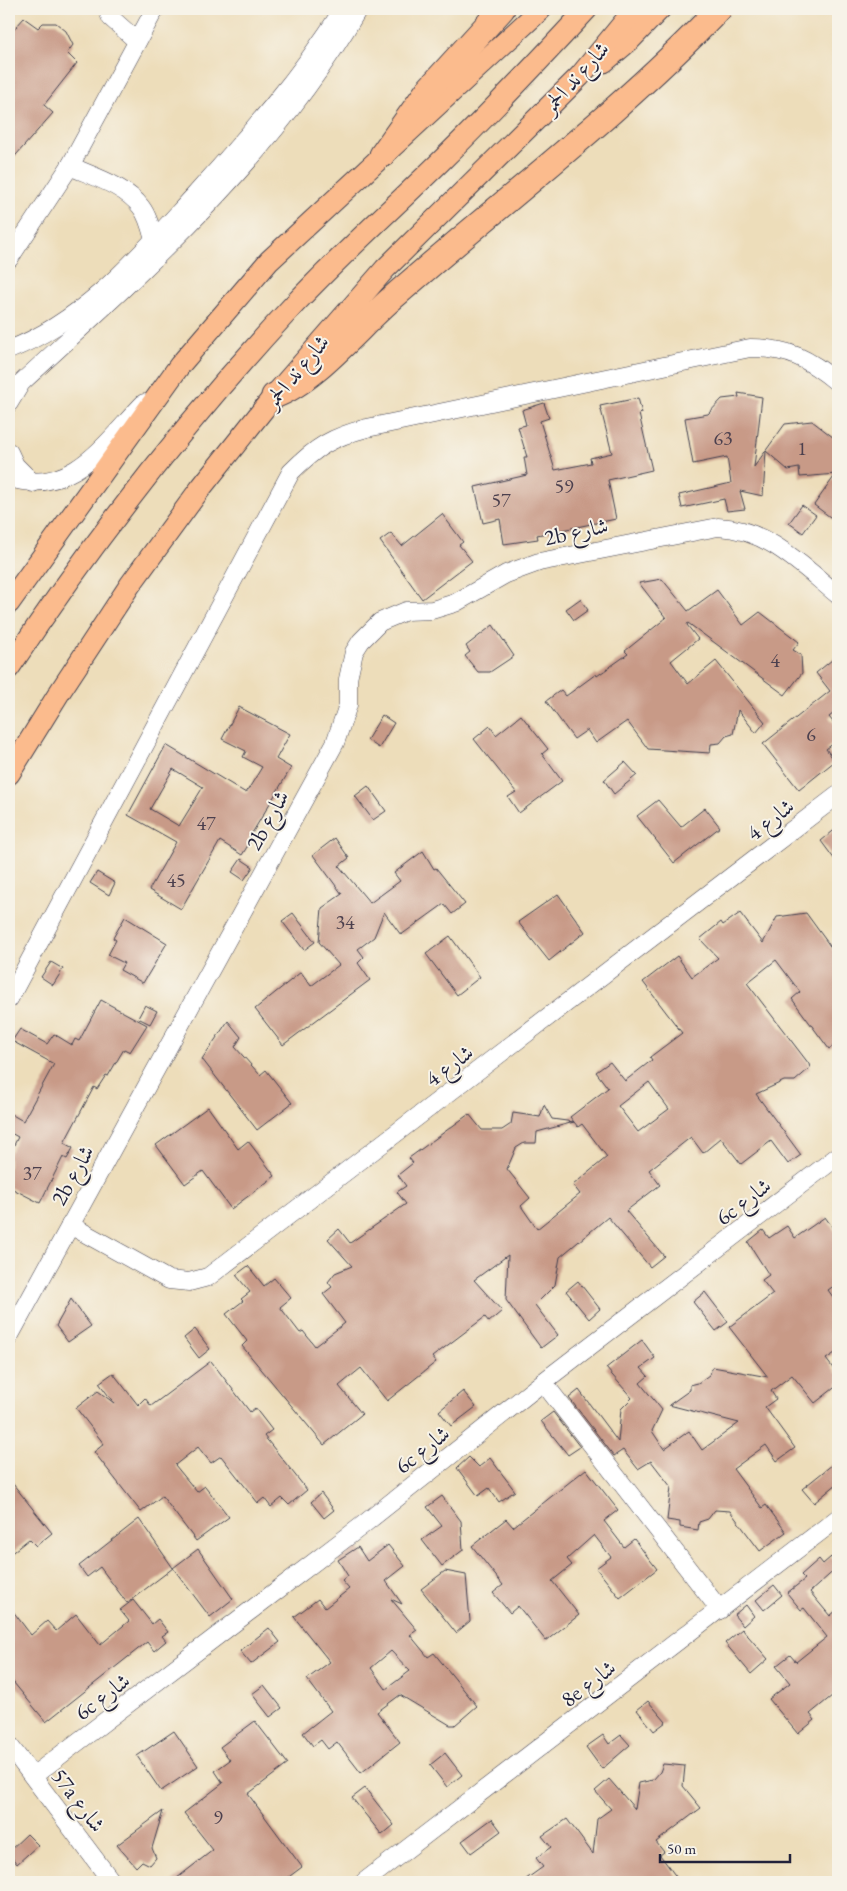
<svg xmlns="http://www.w3.org/2000/svg" width="847" height="1891" viewBox="0 0 847 1891" font-family="'EB Garamond',Amiri,serif">
<style>
.building{fill:#c89a87;fill-rule:evenodd}
.lines{fill:none;stroke-linecap:round;stroke-linejoin:round}
.minor-casing{stroke:#403e4e;stroke-width:19}
.major-casing{stroke:#403e4e;stroke-width:23}
.highway-casing{stroke:#403e4e;stroke-width:27}
.minor{stroke:#fff;stroke-width:18}
.major{stroke:#fbbb8d;stroke-width:21}
.highway{stroke:#fbbb8d;stroke-width:25}
.labels{text-anchor:middle;stroke-width:4;stroke-linejoin:round;paint-order:stroke}
.number-label{font-size:20px;fill:#4c404e}
.street-label{font-size:22px;fill:#22223b;stroke:#f7f3e8}
</style>
<rect width="100%" height="100%" fill="#f7f3e8"/>
<filter id="ink" filterUnits="userSpaceOnUse"><feTurbulence type="fractalNoise" baseFrequency=".02" numOctaves="2"/><feDisplacementMap in="SourceGraphic" scale="10" xChannelSelector="R" yChannelSelector="G"/><feConvolveMatrix kernelMatrix="1 2 1 2 8 2 1 2 1" color-interpolation-filters="sRGB"/></filter>
<filter id="wash" filterUnits="userSpaceOnUse"><feTurbulence type="fractalNoise" baseFrequency=".0096" numOctaves="4" result="noise"/><feDisplacementMap in="SourceGraphic" scale="20" xChannelSelector="R" yChannelSelector="G"/><feGaussianBlur stdDeviation="1.12" result="paint"/><feColorMatrix in="noise" values="0 0 0 0 0 0 0 0 0 0 0 0 0 0 0 0 0 1.4 0 .05"/><feComposite in="paint" operator="in"/></filter>
<g filter="url(#wash)">
<rect width="100%" height="100%" fill="#edddba"/>
<g id="blocks">
<!-- building -->
<g class="building">
<path d="M24,18L38,28L43,23H56L66,31L73,45L67,53L77,63L44,105L53,113L9,163V35Z"/>
<path d="M738,393L762,397L754,467L785,424L812,421L838,441V523L814,505L836,474L800,477L799,468L788,470L766,451L763,496L740,491L745,509L727,511L724,499L682,508L679,495L731,483L727,457L693,464L685,418L708,414L722,399L739,397Z"/>
<path d="M638,398L642,413L639,414L652,470L608,480L616,519L537,535L538,539L504,544L500,519L483,523L475,487L527,475L524,457H527L518,427L526,425L522,410L544,403L549,418L540,421L555,470L591,463L590,458L612,453L600,406Z"/>
<path d="M802,505L816,515L803,533L789,523Z"/>
<path d="M442,514L463,542L459,545L472,561L422,599L380,541L391,533L402,546Z"/>
<path d="M662,579L688,611L717,590L743,625L760,612L799,642L793,650L801,655L802,673L785,695L688,623L687,625L698,639L671,661L688,684L716,661L765,722L756,733L738,710L733,734L726,736L720,743L711,744L710,753L648,749L627,721L596,743L587,730L574,739L546,701L561,690L566,696L596,674L597,676L628,654L625,651L666,618L639,583Z"/>
<path d="M580,599L588,610L574,620L566,609Z"/>
<path d="M493,625L514,656L490,672H478L465,656L470,652L466,646Z"/>
<path d="M838,655V710L829,717L838,728V740L826,749L835,761L799,790L763,744L830,691L816,673Z"/>
<path d="M239,707L290,734L276,759L291,768L248,840L250,842L242,855L220,841L181,909L149,890L176,842L128,815L166,745L246,793L262,767L243,757L246,751L222,739ZM173,769L203,787L179,826L150,809Z"/>
<path d="M382,715L394,723L379,748L367,740Z"/>
<path d="M521,715L548,749L542,754L562,781L519,813L508,797L516,792L474,739L490,726L496,735Z"/>
<path d="M625,762L637,775L614,794L604,780Z"/>
<path d="M368,786L386,811L373,820L355,796Z"/>
<path d="M658,800L681,827L705,808L720,827L674,863L637,816Z"/>
<path d="M838,827V864L821,841Z"/>
<path d="M335,838L349,858L339,866L370,903L400,881L394,873L423,851L434,869L436,868L465,904L452,914L444,904L401,935L384,912L374,937L358,949L364,957L358,963L370,980L283,1045L255,1009L301,972L311,986L339,965L319,942L322,908L342,894L313,855Z"/>
<path d="M241,859L253,867L244,880L232,872Z"/>
<path d="M97,872L115,883L109,895L90,883Z"/>
<path d="M558,894L585,932L549,961L518,922Z"/>
<path d="M293,913L315,942L304,950L282,921Z"/>
<path d="M740,913L763,943L777,917L806,913L838,957V1042L829,1049L792,999L800,992L776,960L747,983L809,1064L810,1068L795,1081H784L756,1094L801,1155L788,1164L771,1141L741,1164L721,1138L703,1153L691,1137L649,1170L660,1185L626,1211L664,1256L650,1267L608,1217L560,1257L555,1285L535,1305L558,1335L541,1348L506,1300L508,1255L474,1280L502,1311L489,1322L485,1317L432,1357L436,1362L387,1401L361,1368L339,1386L362,1414L324,1445L242,1346L247,1341L226,1314L243,1301L241,1299L250,1292L236,1275L248,1266L264,1286L274,1278L291,1298L280,1307L300,1333L303,1331L315,1346L345,1323L323,1294L332,1287L328,1282L335,1273L352,1266L328,1239L339,1229L350,1243L406,1204L397,1192L406,1186L398,1175L413,1163L409,1158L469,1114L482,1130H502L511,1124L513,1113L540,1117L544,1105L552,1119L574,1122L537,1132L536,1143H524L516,1148L507,1169L530,1198L521,1206L537,1229L580,1194L573,1185L607,1157L582,1124L578,1127L570,1117L608,1088L596,1072L610,1062L625,1081L652,1060L650,1057L682,1033L643,982L677,956L692,977L718,958L700,939L721,922L723,925ZM649,1082L669,1109L638,1132L618,1106Z"/>
<path d="M125,917L167,943L143,983L120,970L124,963L108,955L116,940L113,938Z"/>
<path d="M450,936L480,977L457,995L426,954Z"/>
<path d="M51,962L63,969L53,985L41,977Z"/>
<path d="M101,1000L147,1025L130,1052L124,1049L108,1076L106,1075L97,1089L94,1087L64,1143L73,1148L67,1159L63,1157L40,1203L9,1187V1155L18,1137L9,1132V1113L23,1121L54,1064L12,1041L20,1029L47,1044L54,1034L72,1045L75,1039L79,1041Z"/>
<path d="M145,1005L157,1011L150,1024L138,1018Z"/>
<path d="M228,1021L241,1037L235,1047L260,1075L266,1070L292,1103L257,1130L202,1059Z"/>
<path d="M208,1107L238,1149L248,1141L275,1176L231,1209L203,1171L185,1184L156,1145Z"/>
<path d="M825,1217L838,1235V1283L828,1290L838,1304V1351L826,1359L838,1375V1385L815,1403L792,1375L771,1391L776,1399L765,1407L795,1448L777,1461L766,1445L733,1469L762,1508L766,1505L786,1532L760,1551L730,1511L715,1510L708,1519L699,1522L698,1530L680,1527V1522L667,1520L671,1487L651,1461L638,1469L623,1450L614,1456L569,1398L579,1390L618,1442L621,1409L632,1398L606,1368L642,1340L655,1358L641,1368L648,1376L640,1383L662,1410L652,1431L664,1449L689,1431L702,1450L739,1423L669,1405L690,1390V1385L698,1383L709,1375L713,1367L768,1377L729,1327L773,1294L762,1280L769,1275L748,1242L763,1230L769,1238L787,1226L795,1238Z"/>
<path d="M578,1281L600,1309L589,1319L566,1291Z"/>
<path d="M705,1292L728,1322L716,1331L693,1302Z"/>
<path d="M71,1299L91,1326L68,1342L56,1326Z"/>
<path d="M195,1329L210,1349L199,1358L184,1338Z"/>
<path d="M211,1361L250,1412L255,1408L272,1430L264,1436L307,1490L289,1505L282,1498L271,1507L264,1498L258,1503L221,1456L211,1463L198,1447L175,1465L197,1492L205,1486L229,1517L196,1541L162,1496L141,1512L94,1452L104,1444L76,1408L98,1391L114,1403L99,1383L113,1373L138,1405L145,1398L151,1406Z"/>
<path d="M463,1391L476,1407L451,1426L439,1411Z"/>
<path d="M553,1412L580,1447L568,1455L541,1421Z"/>
<path d="M469,1457L479,1467L490,1458L515,1491L499,1502L489,1488L478,1496L457,1468Z"/>
<path d="M838,1460V1483L814,1503L802,1489Z"/>
<path d="M586,1469L618,1510L604,1521L624,1547L634,1539L657,1569L620,1598L596,1568L611,1557L594,1535L567,1559L572,1565L552,1581L579,1615L546,1641L518,1606L510,1613L493,1593L503,1585L472,1546L506,1519L513,1527Z"/>
<path d="M9,1479L52,1533L36,1546L29,1539L9,1555Z"/>
<path d="M321,1493L334,1510L324,1518L311,1502Z"/>
<path d="M442,1496L461,1521L463,1550L442,1566L422,1540L442,1526L427,1507Z"/>
<path d="M139,1519L173,1568L127,1603L100,1567L87,1577L79,1566Z"/>
<path d="M388,1545L405,1566L386,1581L402,1604L391,1599L417,1630L410,1635L428,1657L434,1653L477,1706L455,1725H450L400,1695L377,1712L400,1742L361,1773L337,1742L328,1749L321,1740L313,1746L303,1733L331,1711L307,1679L330,1662L294,1617L318,1599L325,1608L349,1589L342,1581L348,1576L338,1560L358,1547L367,1561ZM391,1651L410,1671L386,1689L371,1668Z"/>
<path d="M198,1549L233,1599L210,1617L173,1568Z"/>
<path d="M831,1557L838,1567L810,1592L830,1616L838,1609V1691L810,1714L815,1720L798,1734L769,1699L790,1683L776,1666L790,1655L796,1662L827,1637L804,1608L801,1610L787,1593L805,1579L801,1575L819,1559L823,1564Z"/>
<path d="M445,1571L466,1575L470,1621L456,1633L421,1589Z"/>
<path d="M774,1585L782,1595L764,1610L756,1600Z"/>
<path d="M133,1600L152,1624L158,1619L168,1632L162,1636L166,1641L154,1651L147,1642L46,1722L9,1677V1606L31,1635L47,1621L56,1631L76,1614L100,1645L129,1621L120,1610Z"/>
<path d="M746,1605L754,1616L743,1626L734,1615Z"/>
<path d="M269,1628L280,1642L251,1664L240,1651Z"/>
<path d="M742,1629L768,1659L751,1674L725,1643Z"/>
<path d="M264,1685L282,1708L270,1717L252,1694Z"/>
<path d="M648,1701L666,1722L654,1731L637,1710Z"/>
<path d="M255,1721L288,1764L248,1794L302,1867L282,1882H172L213,1850L184,1813L223,1783L215,1771L230,1760L220,1747Z"/>
<path d="M174,1731L198,1766L161,1791L137,1756Z"/>
<path d="M603,1735L609,1744L621,1735L630,1745L602,1769L586,1747Z"/>
<path d="M445,1753L462,1775L447,1787L430,1765Z"/>
<path d="M663,1764L685,1766L683,1786L701,1808L656,1842L664,1852L660,1855L680,1882H522L543,1867L536,1858L551,1847L542,1836L567,1819L593,1854L597,1819L611,1809L595,1791L609,1779L635,1809L639,1783L653,1780L660,1772Z"/>
<path d="M365,1788L394,1825L382,1835L352,1798Z"/>
<path d="M163,1811L152,1848L156,1858L150,1865L142,1861L136,1867L117,1845Z"/>
<path d="M492,1819L501,1831L471,1853L462,1841Z"/>
<path d="M27,1834L38,1845L17,1864L9,1854V1851Z"/>
</g>
</g>
</g>
<g filter="url(#ink)">
<use href="#blocks" fill-opacity="0" stroke="#403e4e" stroke-width="1"/>
<g class="lines">
<!-- minor casing -->
<g class="minor-casing">
<g id="minor">
<path d="M107,9L111,18L137,41"/>
<path d="M70,166C92,176 126,186 141,207C148,216 151,229 154,240"/>
<path d="M9,259L70,166L155,9"/>
<path d="M9,350C86,320 140,255 194,196C249,135 299,79 343,9"/>
<path d="M9,403L21,383C144,270 274,156 358,9"/>
<path d="M9,452L15,465L33,483"/>
<path d="M9,478C72,497 105,443 144,403"/>
<path d="M9,999L291,472C316,447 332,437 367,428L750,348C789,348 809,359 838,383"/>
<path d="M70,1225L169,1280L189,1282L208,1277L838,795"/>
<path d="M9,1337L335,743L348,705V679L354,652L361,641L380,622L406,611L432,610L455,603L506,574L539,562L718,527C768,529 802,566 838,595"/>
<path d="M543,1382L720,1610"/>
<path d="M9,1745L112,1882"/>
<path d="M33,1776L359,1528L543,1382L838,1156"/>
<path d="M364,1882L838,1518"/>
</g>
</g>
<!-- major casing -->
<g class="major-casing">
<g id="major">
<path d="M604,62L630,40L660,9"/>
<path d="M9,603L180,365L269,261L541,9"/>
<path d="M9,668C91,544 188,419 289,310C337,258 390,211 440,162C491,112 539,61 587,9"/>
<path d="M9,774L61,690L130,585L200,489L274,396L385,269L580,76L635,9"/>
</g>
</g>
<!-- highway casing -->
<g class="highway-casing">
<g id="highway">
<path d="M382,155L428,90L502,9"/>
<path d="M274,396C315,381 356,330 390,300C500,203 618,115 719,9"/>
</g>
</g>
<!-- minor -->
<use href="#minor" class="minor"/>
<!-- major -->
<use href="#major" class="major"/>
<!-- highway -->
<use href="#highway" class="highway"/>
</g>
</g>
<g class="labels">
<!-- number labels -->
<g class="number-label">
<text x="723" y="445">63</text>
<text x="802" y="455">1</text>
<text x="564" y="493">59</text>
<text x="501" y="507">57</text>
<text x="775" y="667">4</text>
<text x="811" y="741">6</text>
<text x="206" y="830">47</text>
<text x="176" y="887">45</text>
<text x="345" y="929">34</text>
<text x="32" y="1180">37</text>
<text x="218" y="1824">9</text>
</g>
<!-- street labels -->
<g class="street-label">
<text transform="translate(575 77) rotate(-48)" y="8">شارع ند الحمر</text>
<text transform="translate(296 371) rotate(-50)" y="8">شارع ند الحمر</text>
<text transform="translate(576 531) rotate(-12)" y="8">2b شارع</text>
<text transform="translate(770 819) rotate(-38)" y="8">شارع 4</text>
<text transform="translate(267 820) rotate(-61)" y="8">2b شارع</text>
<text transform="translate(449 1065) rotate(-37)" y="8">شارع 4</text>
<text transform="translate(72 1175) rotate(-61)" y="8">2b شارع</text>
<text transform="translate(743 1201) rotate(-37)" y="8">6c شارع</text>
<text transform="translate(422 1449) rotate(-38)" y="8">6c شارع</text>
<text transform="translate(588 1683) rotate(-37)" y="8">8e شارع</text>
<text transform="translate(102 1696) rotate(-37)" y="8">6c شارع</text>
<text transform="translate(79 1800) rotate(53)" y="8">57a شارع</text>
</g>
</g>
<!-- margin -->
<rect width="847" height="1891" fill="none" stroke="#f7f3e8" stroke-width="30"/>
<!-- scale -->
<path d="M660 1854v8h130v-8" fill="none" stroke="#22223b" stroke-width="2.5"/>
<text x="667" y="1854" font-size="15" fill="#22223b" stroke="#f7f3e8" stroke-width="4" paint-order="stroke">50 m</text>
</svg>
